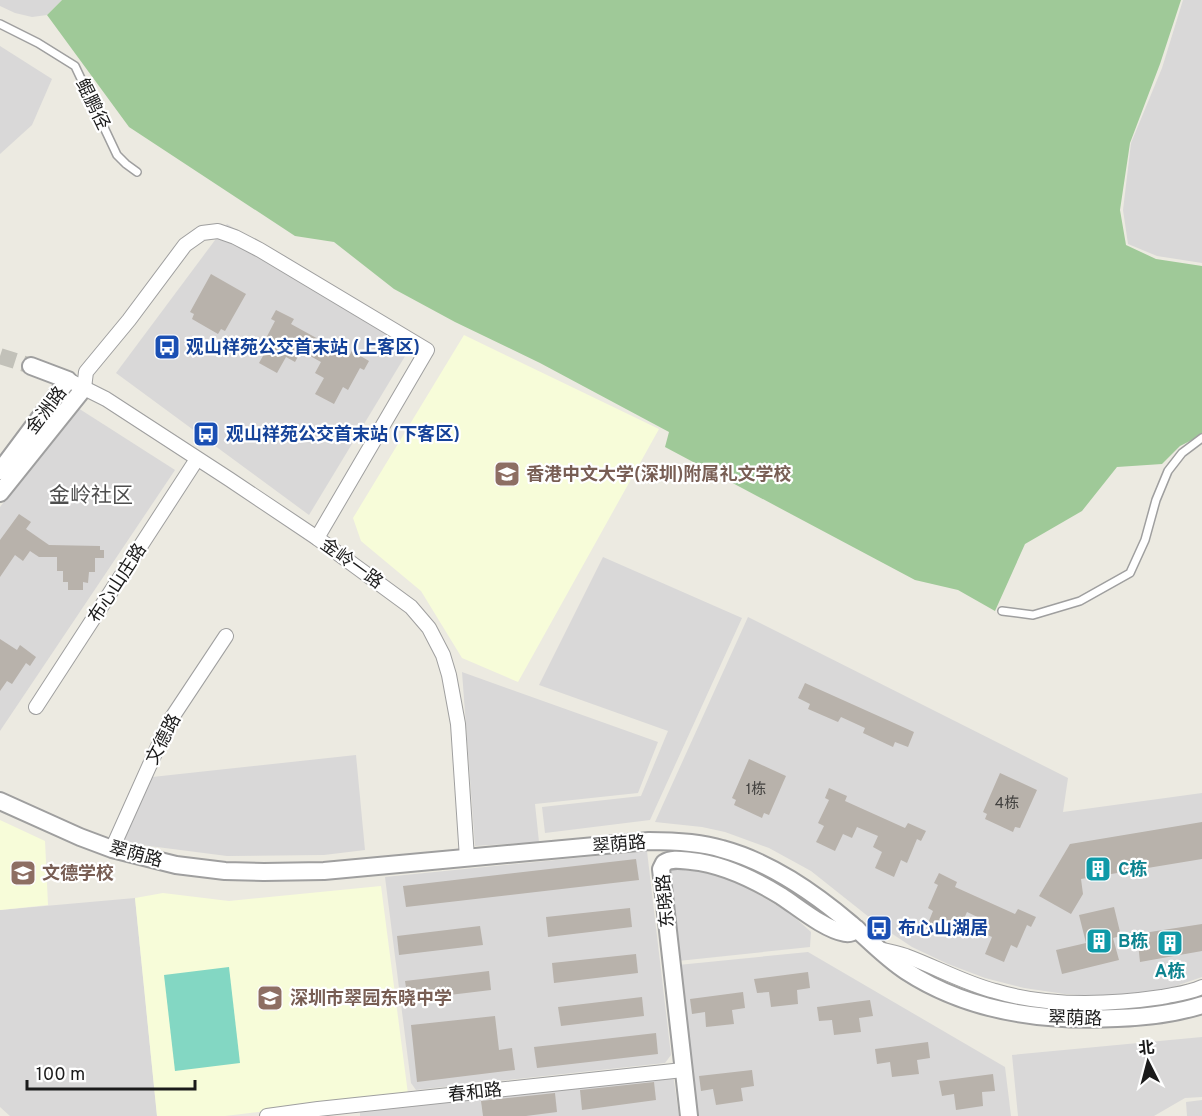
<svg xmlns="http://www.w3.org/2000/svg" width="1202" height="1116" viewBox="0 0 1202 1116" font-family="Overpass,'Noto Sans SC',sans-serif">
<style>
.residential{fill:#d9d8d8}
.education{fill:#f7fcd9}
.forest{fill:#9fc998}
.pitch{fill:#83d7c3}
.building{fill:#b8b2ab}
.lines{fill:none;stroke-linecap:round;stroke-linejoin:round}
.tertiary-tunnel{stroke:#c2c1b9;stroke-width:16;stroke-dasharray:16 8;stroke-linecap:butt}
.service-casing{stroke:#9f9f9f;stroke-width:10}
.minor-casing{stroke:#9f9f9f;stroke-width:16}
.tertiary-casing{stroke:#9f9f9f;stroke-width:20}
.service{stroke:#fff;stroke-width:7}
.minor{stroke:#fff;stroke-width:14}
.tertiary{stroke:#fff;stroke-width:16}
.labels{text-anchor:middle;stroke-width:4.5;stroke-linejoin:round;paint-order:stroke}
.number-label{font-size:15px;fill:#42413f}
.street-label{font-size:18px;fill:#1b1b1b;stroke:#fff}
.transit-label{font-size:18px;font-weight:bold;fill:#164399;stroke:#fff;text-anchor:start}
.education-label{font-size:18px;font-weight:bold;fill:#785e54;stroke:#fff;text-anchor:start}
.culture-label{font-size:18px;font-weight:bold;fill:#0d838f;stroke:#fff;text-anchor:start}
.quarter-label{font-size:21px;fill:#4e4e4e;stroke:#fff}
</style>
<rect width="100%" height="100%" fill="#eceae1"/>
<!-- residential -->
<g class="residential">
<path d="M0,0H62L47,15L32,17L15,13L0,6Z"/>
<path d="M1183,0H1202V263L1157,256L1128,244L1123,210L1131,143L1162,68Z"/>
<path d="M0,46L52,79L32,125L0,154Z"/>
<path d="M227,224L416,338L309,515L116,373Z"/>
<path d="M78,408L175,470L0,731V507Z"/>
<path d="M603,557L742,618L650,820L545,833L542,807L641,796L668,731L539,685Z"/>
<path d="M748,617L1068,778L1063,812L1202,793V977L1164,990L1106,997L1065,994L1024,988L985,978L948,964L912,947L879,925L811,871L769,848L725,832L702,827L655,822Z"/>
<path d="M462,672L658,742L638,793L535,804L539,842L475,846Z"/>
<path d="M356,755L365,850L324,855L227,856L126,843L120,827L143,778Z"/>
<path d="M647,851L671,1055L665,1063L416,1090L411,1083L385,877Z"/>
<path d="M668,869L698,871L722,877L744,886L790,913L811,932L810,947L678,961Z"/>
<path d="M135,898L157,1116H10L0,1107V910Z"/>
<path d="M808,952L1005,1067L1011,1116H695L678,965Z"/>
<path d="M1202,1037V1097L1185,1098L1154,1116H1018L1012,1055Z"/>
<path d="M673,1074L679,1116H360V1111Z"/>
<path d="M1202,1100V1116H1187L1186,1102Z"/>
</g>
<!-- education -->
<g class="education">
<path d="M464,335L659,429L518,682L462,658L421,591L361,541L353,518Z"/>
<path d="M0,820L45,841L48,905L0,910Z"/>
<path d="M381,886L408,1094L225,1116H157L135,898L163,893L229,901Z"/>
</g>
<!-- forest -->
<path class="forest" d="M62,0H1181L1160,64L1130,143L1120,210L1126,245L1156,259L1202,266V435L1180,446L1162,464L1117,467L1082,511L1025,544L995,611L958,590L915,580L665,447L669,432L540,363L455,322L394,289L334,242L295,236L129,127L47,15Z"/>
<!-- pitch -->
<path class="pitch" d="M229,967L240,1063L175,1071L164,975Z"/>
<!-- building -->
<g class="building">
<path d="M211,274L246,294L225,331L221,329L218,334L192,319L194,314L190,312Z"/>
<path d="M276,310L294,319L291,324L349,356L352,351L369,361L364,370L360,368L348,390L343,387L334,404L315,394L324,378L315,373L321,362L301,351L295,362L286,357L277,373L259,363L268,347L263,344L275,321L271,319Z"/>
<path d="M19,514L31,522L26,529L49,545L100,546V550H104V558H95V572H89L88,583L83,582V590H68V582H63V571H57V557H39L30,551L23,561L15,555L0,577V540Z"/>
<path d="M0,639L17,650L20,645L36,657L30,666L26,663L12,684L7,681L0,691Z"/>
<path d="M805,683L914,732L908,747L895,742L893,747L863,733L865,728L841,717L838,722L808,709L810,704L798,698Z"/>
<path d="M749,759L786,776L769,815L764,813L762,818L734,805L736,800L732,798Z"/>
<path d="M1000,773L1037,790L1020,828L1015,827L1013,832L985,819L987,814L983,812Z"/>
<path d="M829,788L847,796L845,801L905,828L908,823L926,831L921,841L917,839L907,863L901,860L894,877L875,868L882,852L873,847L878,836L857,827L852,838L843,834L835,851L816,842L824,826L818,823L829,800L825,798Z"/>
<path d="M1202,822V859L1081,879L1083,894L1071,914L1039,896L1070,844Z"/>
<path d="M636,859L639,880L406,907L403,886Z"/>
<path d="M939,873L957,882L955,887L1015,914L1018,909L1036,917L1031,927L1027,925L1017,948L1011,945L1004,962L985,954L992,937L983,933L988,922L967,912L962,923L952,919L945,936L926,928L933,911L928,908L938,885L934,883Z"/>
<path d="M1114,907L1121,936L1113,938L1119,960L1062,974L1056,950L1086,943L1079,915Z"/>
<path d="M630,908L632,927L548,937L546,917Z"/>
<path d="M1202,924V951L1140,962L1137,934Z"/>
<path d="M480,926L483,945L399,955L397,936Z"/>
<path d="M636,954L638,973L554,983L552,963Z"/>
<path d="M489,971L491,990L408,1000L405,981Z"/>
<path d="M808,972L810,988L797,990L798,1004L771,1007L769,992L757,993L754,979Z"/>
<path d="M743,992L745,1008L732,1010L734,1024L706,1027L705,1012L692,1014L690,999Z"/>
<path d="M642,997L644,1016L561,1026L558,1007Z"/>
<path d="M870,1000L873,1016L859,1018L861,1032L834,1035L832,1020L819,1021L817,1007Z"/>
<path d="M495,1016L499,1050L512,1048L515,1070L417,1082L411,1025Z"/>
<path d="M656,1033L658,1054L537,1068L534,1047Z"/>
<path d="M928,1042L930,1058L917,1060L919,1074L892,1077L890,1062L877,1064L875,1049Z"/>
<path d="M752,1070L754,1086L741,1088L743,1101L716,1105L713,1089L701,1091L699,1076Z"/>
<path d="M993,1074L995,1091L982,1092L983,1106L956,1110L954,1094L942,1096L939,1081Z"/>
<path d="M654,1082L656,1100L582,1110L580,1090Z"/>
<path d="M555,1093L557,1112L526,1116H483L481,1101Z"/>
</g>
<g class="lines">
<!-- tertiary-tunnel -->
<path class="tertiary-tunnel" d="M0,356L31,366"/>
<!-- service casing -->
<g class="service-casing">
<g id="service">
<path d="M0,24L38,43L75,66L117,155L126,164L137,172"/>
<path d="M1002,611L1033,615L1080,601L1130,573L1145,540L1156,500L1168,471L1182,453L1202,438"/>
</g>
</g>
<!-- minor casing -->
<g class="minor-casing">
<g id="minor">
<path d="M68,380L106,399L229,479L317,538L411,607L429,628L443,655L449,675L458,724L467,858"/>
<path d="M84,388L86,372L129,320L185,245L202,233L218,231L235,237L260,250L427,350L317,538"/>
<path d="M36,707L197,459"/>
<path d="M112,849L169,722L226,636"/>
<path d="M879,949C888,951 897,953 906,956C936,967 964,983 995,991C1048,1007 1108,1005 1162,997C1176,994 1189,993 1202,987"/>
<path d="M267,1116L318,1109L683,1070"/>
</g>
</g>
<!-- tertiary casing -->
<g class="tertiary-casing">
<g id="tertiary">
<path d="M0,471L68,380L31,366"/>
<path d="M0,493L84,388"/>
<path d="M0,801L80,837L112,849L176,865L225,871L264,872L324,871L649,841C673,841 699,842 722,849C770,862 813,892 851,924C869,940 886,958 906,971C969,1012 1043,1022 1117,1018C1145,1017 1174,1014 1202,1005"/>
<path d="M689,1116L661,869L664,863C672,858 681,860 691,861C722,864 755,880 781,896C798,907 824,929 845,933C850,934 853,932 857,929"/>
</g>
</g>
<!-- service -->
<use href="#service" class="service"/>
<!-- minor -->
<use href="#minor" class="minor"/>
<!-- tertiary -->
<use href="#tertiary" class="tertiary"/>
</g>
<!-- icons -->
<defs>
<g id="bus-square" transform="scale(1.35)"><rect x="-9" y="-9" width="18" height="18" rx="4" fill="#1a4fb4" stroke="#fff"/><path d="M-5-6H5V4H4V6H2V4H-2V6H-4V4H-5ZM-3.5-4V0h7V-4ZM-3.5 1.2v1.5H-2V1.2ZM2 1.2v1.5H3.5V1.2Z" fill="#fff"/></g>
<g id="school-square" transform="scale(1.35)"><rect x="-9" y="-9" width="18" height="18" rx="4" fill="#8d6e63" stroke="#fff"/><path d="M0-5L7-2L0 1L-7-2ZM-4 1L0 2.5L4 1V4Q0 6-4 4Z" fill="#fff"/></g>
<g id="building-square" transform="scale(1.35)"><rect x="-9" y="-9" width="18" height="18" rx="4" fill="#0f9aa8" stroke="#fff"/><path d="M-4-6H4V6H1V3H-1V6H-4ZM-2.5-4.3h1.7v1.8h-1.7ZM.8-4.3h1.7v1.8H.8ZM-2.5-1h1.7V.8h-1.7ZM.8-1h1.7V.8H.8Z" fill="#fff"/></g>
</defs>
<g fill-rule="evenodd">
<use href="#bus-square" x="167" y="347"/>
<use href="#bus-square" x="206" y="434"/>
<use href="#school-square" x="507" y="474"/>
<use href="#building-square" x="1098" y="869"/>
<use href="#school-square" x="23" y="873"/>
<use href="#bus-square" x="879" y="928"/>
<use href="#building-square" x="1099" y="941"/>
<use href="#building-square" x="1170" y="943"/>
<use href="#school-square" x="270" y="998"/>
</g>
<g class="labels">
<!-- number labels -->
<g class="number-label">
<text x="756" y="794">1栋</text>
<text x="1007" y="808">4栋</text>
</g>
<!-- street labels -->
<g class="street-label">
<text transform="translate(93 104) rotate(64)" y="6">鲲鹏径</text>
<text transform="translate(46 410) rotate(-53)" y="6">金洲路</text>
<text transform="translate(352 563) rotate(36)" y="6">金岭一路</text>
<text transform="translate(117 583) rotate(-57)" y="6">布心山庄路</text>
<text transform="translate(163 739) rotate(-63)" y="6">文德路</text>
<text transform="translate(619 844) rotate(-5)" y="6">翠荫路</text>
<text transform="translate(136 854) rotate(15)" y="6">翠荫路</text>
<text transform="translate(665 901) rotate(-95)" y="6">东晓路</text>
<text transform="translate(1075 1018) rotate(1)" y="6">翠荫路</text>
<text transform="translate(475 1092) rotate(-6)" y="6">春和路</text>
</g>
<!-- transit labels -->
<g class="transit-label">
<text x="186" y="353">观山祥苑公交首末站 (上客区)</text>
<text x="226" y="440">观山祥苑公交首末站 (下客区)</text>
<text x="898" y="934">布心山湖居</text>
</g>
<!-- education labels -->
<g class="education-label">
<text x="526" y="480">香港中文大学(深圳)附属礼文学校</text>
<text x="42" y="879">文德学校</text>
<text x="290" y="1004">深圳市翠园东晓中学</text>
</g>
<!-- culture labels -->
<g class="culture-label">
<text x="1118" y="875">C栋</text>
<text x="1118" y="947">B栋</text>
<text x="1170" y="977" text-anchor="middle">A栋</text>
</g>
<!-- quarter labels -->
<g class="quarter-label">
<text x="91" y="502">金岭社区</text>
</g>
</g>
<!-- north arrow -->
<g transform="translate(1148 1062) rotate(354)" stroke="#ffffff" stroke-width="4.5" paint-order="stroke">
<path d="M0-4.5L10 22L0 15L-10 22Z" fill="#1b1b1b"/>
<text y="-9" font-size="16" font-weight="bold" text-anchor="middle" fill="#1b1b1b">北</text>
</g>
<!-- scale -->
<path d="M27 1080v9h168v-9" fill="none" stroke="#1b1b1b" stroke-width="3"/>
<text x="36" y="1080" font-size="18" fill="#1b1b1b" stroke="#ffffff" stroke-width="4.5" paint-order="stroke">100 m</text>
</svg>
